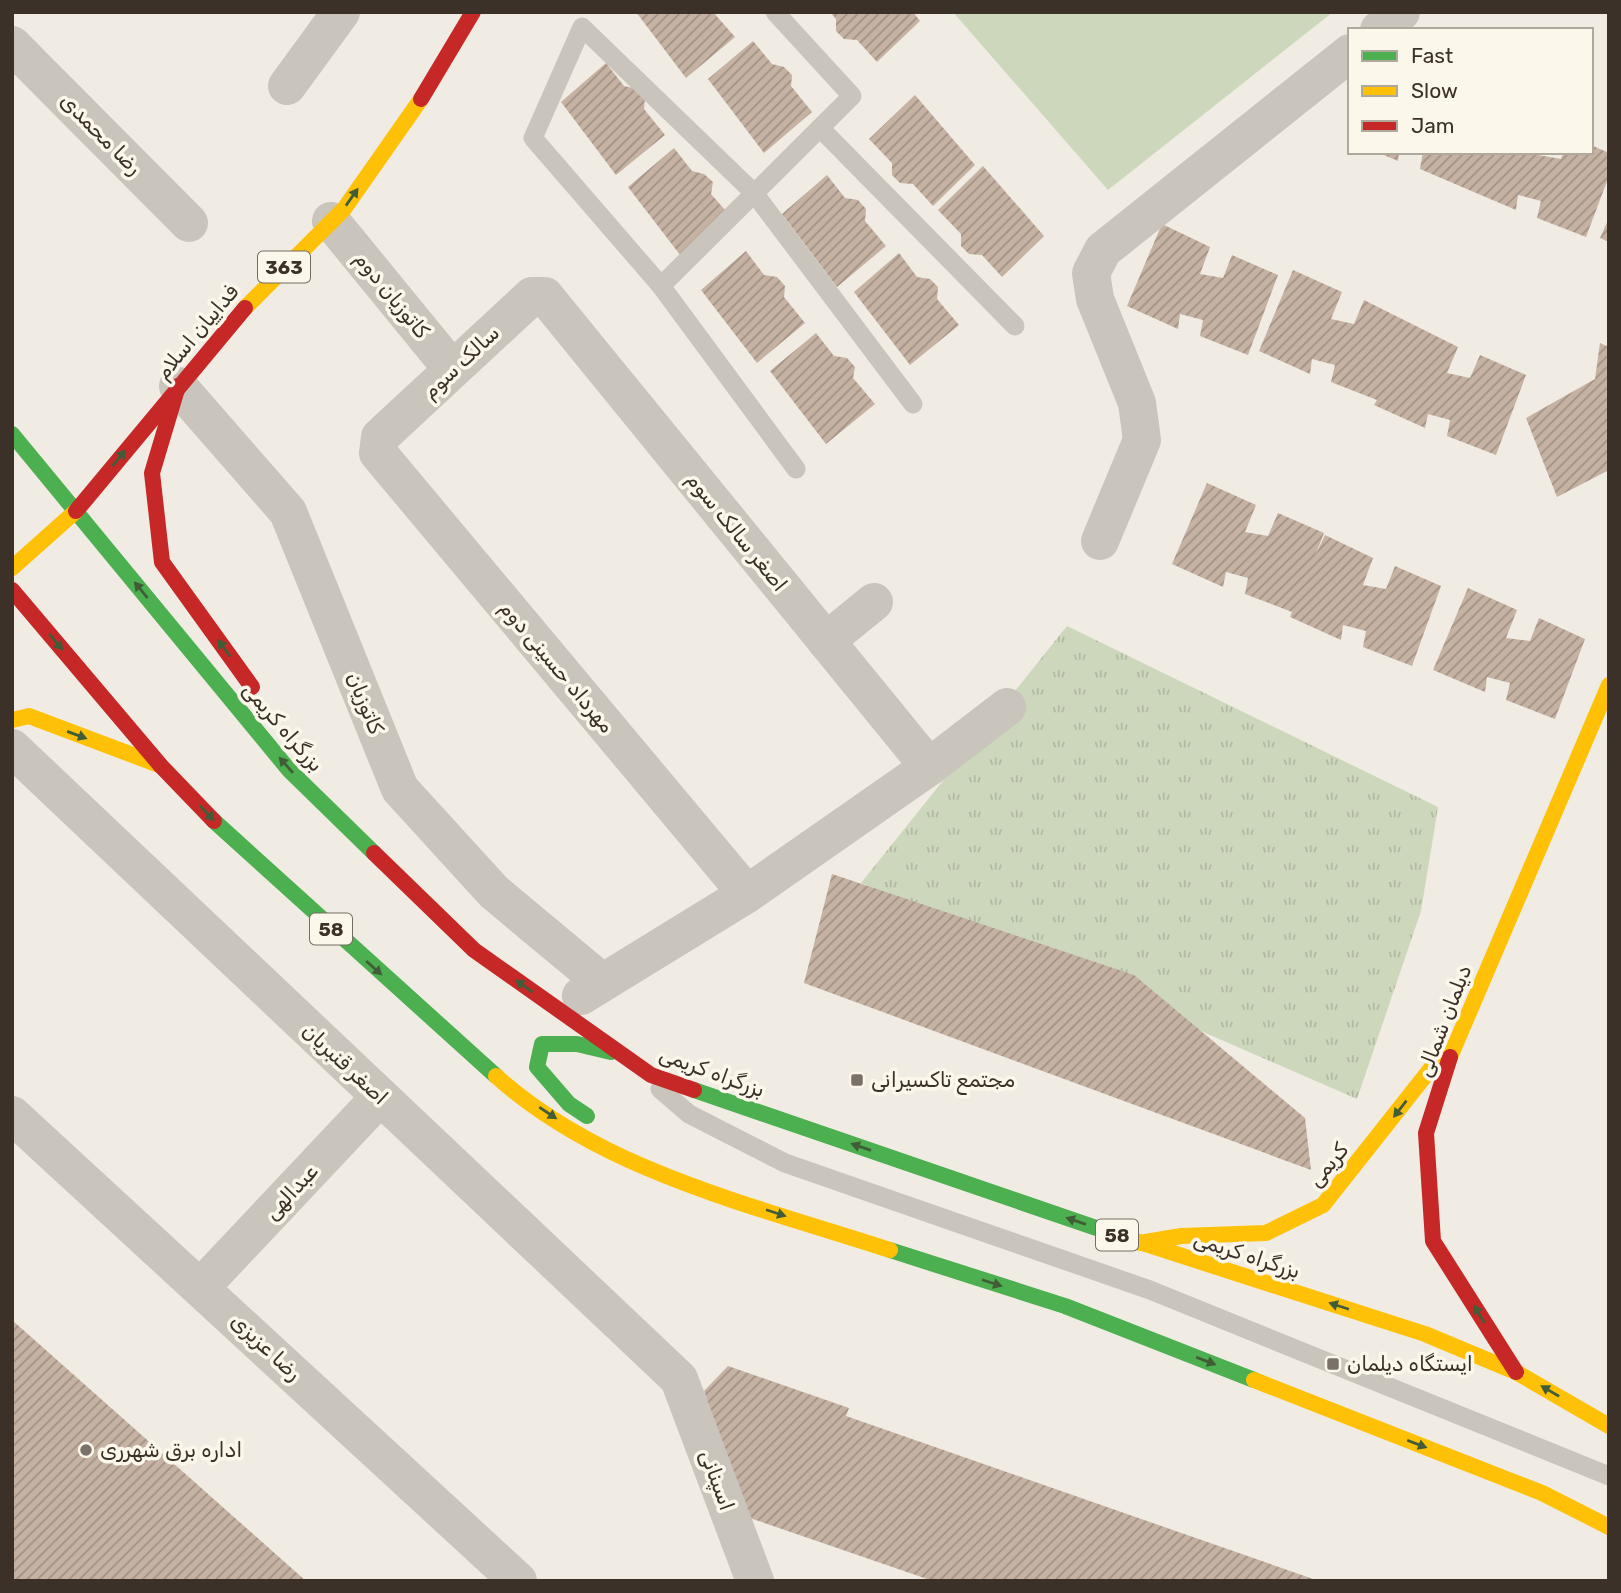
<svg xmlns="http://www.w3.org/2000/svg" width="1621" height="1593" viewBox="0 0 1621 1593" font-family="Rubik,'Noto Sans Arabic',sans-serif">
<style>
.grass{fill:#cdd7bc}
.park{fill:url(#park-tufts)}
.building{fill:url(#building-hatch)}
.lines{fill:none;stroke-linecap:round;stroke-linejoin:round}
.lane{stroke:#c9c4bc;stroke-width:19}
.street{stroke:#c9c4bc;stroke-width:38}
.fast{stroke:#4caf50;stroke-width:16}
.slow{stroke:#ffc107;stroke-width:16}
.jam{stroke:#c62828;stroke-width:16}
.oneway{fill:#415d37}
.poi-dot{fill:#7a726a;stroke:#fcf7eb;stroke-width:2.5}
.labels{text-anchor:middle;stroke-width:7;stroke-linejoin:round;paint-order:stroke}
.shield{fill:#fcf7eb;stroke:#756c63;stroke-width:2}
.shield-label{font-size:19px;font-weight:bold;fill:#3b3129}
.street-label{font-size:21px;fill:#3b3129;stroke:#fcf7eb}
.poi-label{font-size:21px;fill:#3b3129;stroke:#fcf7eb;text-anchor:start}
</style>
<defs>
<pattern id="park-tufts" width="24" height="20" patternUnits="userSpaceOnUse" patternTransform="scale(1.75)"><rect width="24" height="20" fill="#cdd7bc"/><path d="M3 7l-1-3M5 7V3M7 7l1-3M15 17l-1-3M17 17v-4M19 17l1-3" fill="none" stroke="#b1b9a2"/></pattern>
<pattern id="building-hatch" width="6" height="6" patternUnits="userSpaceOnUse" patternTransform="scale(1.75)"><rect width="6" height="6" fill="#c5b2a3"/><path d="M-1 1l2-2M0 6l6-6M5 7l2-2" fill="none" stroke="#a19185"/></pattern>
</defs>
<rect width="100%" height="100%" fill="#f0ece3"/>
<!-- grass -->
<path class="grass" d="M953,12H1333L1108,190Z"/>
<!-- park -->
<path class="park" d="M1067,626L1438,807L1421,911L1357,1099L861,883Z"/>
<!-- building -->
<g class="building">
<path d="M636,12H713L735,37L686,78Z"/>
<path d="M830,12H913L920,21L877,62L857,40L844,39L836,31V19Z"/>
<path d="M753,41L772,64L784,67L792,75L791,86L812,112L764,153L708,79Z"/>
<path d="M606,63L624,86L637,89L645,97L644,109L665,135L616,175L561,102Z"/>
<path d="M915,95L975,165L933,206L913,184L900,183L892,175V163L869,139Z"/>
<path d="M1591,145L1609,153V176L1586,237L1537,218L1541,201L1518,195L1516,210L1420,169L1423,152H1539L1538,155L1561,159L1564,152H1591Z"/>
<path d="M674,148L692,171L704,174L713,182L711,194L733,219L684,260L628,187Z"/>
<path d="M1377,152H1399L1398,161Z"/>
<path d="M983,166L1044,236L1002,277L982,255L969,254L961,246V234L938,210Z"/>
<path d="M827,175L845,198L858,200L866,209L865,221L886,246L837,287L782,214Z"/>
<path d="M1609,218V242L1600,238Z"/>
<path d="M1162,224L1210,247L1200,274L1223,278L1232,255L1278,275L1248,355L1200,336L1203,320L1180,314L1178,329L1127,306Z"/>
<path d="M746,251L764,275L777,277L785,286L784,297L805,323L757,363L701,290Z"/>
<path d="M899,253L917,277L930,279L938,287L937,299L959,325L910,365L854,292Z"/>
<path d="M1293,270L1342,292L1331,319L1354,324L1364,300L1458,347L1447,373L1470,378L1480,355L1526,375L1496,455L1447,436L1450,420L1428,414L1425,428L1374,405L1377,400L1331,382L1335,365L1312,359L1310,374L1259,351Z"/>
<path d="M816,333L834,356L847,358L855,367L853,378L875,404L826,444L770,371Z"/>
<path d="M1600,343L1609,347V470L1557,497L1526,418L1595,379Z"/>
<path d="M1207,483L1256,505L1245,532L1268,536L1278,513L1324,533L1315,556L1325,535L1373,558L1363,585L1386,589L1395,566L1441,586L1412,666L1363,647L1366,631L1343,625L1341,640L1290,617L1292,612L1245,594L1248,578L1226,572L1223,587L1172,564Z"/>
<path d="M1468,588L1517,610L1506,638L1530,641L1539,618L1585,639L1555,719L1506,700L1510,683L1487,677L1485,692L1433,670Z"/>
<path d="M832,874L1134,975L1305,1118L1311,1170L804,983Z"/>
<path d="M12,1320L306,1581H12Z"/>
<path d="M728,1366L849,1408L846,1416L1319,1581H933L747,1517L704,1391Z"/>
</g>
<g class="lines">
<!-- lane -->
<g class="lane">
<path d="M820,128L1015,326"/>
<path d="M661,286L852,96L775,12"/>
<path d="M796,469L661,286L533,138L582,27L754,193L913,404"/>
<path d="M660,1089L689,1114L785,1163L1150,1290L1609,1476"/>
</g>
<!-- street -->
<g class="street">
<path d="M1379,30L1401,12"/>
<path d="M12,45L189,223"/>
<path d="M287,86L341,12"/>
<path d="M331,221L452,369"/>
<path d="M178,386L288,512L400,789L494,892L602,982"/>
<path d="M1100,541L1142,440L1137,403L1095,299L1091,273L1103,250L1350,53"/>
<path d="M826,641L874,602"/>
<path d="M12,748L679,1379L755,1581"/>
<path d="M747,894L378,453L380,437L532,296H545L553,306L929,767"/>
<path d="M581,996L747,894L929,767L1007,707"/>
<path d="M12,1115L518,1581"/>
<path d="M201,1287L380,1097"/>
</g>
<!-- fast -->
<g class="fast">
<path d="M12,434L289,770L374,853"/>
<path d="M214,821L496,1076"/>
<path d="M694,1090L1108,1232"/>
<path d="M587,1116L569,1104L537,1067L542,1044H577L611,1052"/>
<path d="M890,1250L1065,1306L1254,1380"/>
</g>
<!-- slow -->
<g class="slow">
<path d="M245,308L344,209L421,99"/>
<path d="M12,568L76,511"/>
<path d="M12,720L29,716L159,765"/>
<path d="M1450,1057L1609,685"/>
<path d="M496,1076C603,1172 756,1206 890,1250"/>
<path d="M1108,1232L1425,1334L1516,1372L1609,1426"/>
<path d="M1140,1243L1181,1236L1266,1233L1323,1205L1440,1057"/>
<path d="M1254,1380L1542,1493L1609,1527"/>
</g>
<!-- jam -->
<g class="jam">
<path d="M421,99L473,12"/>
<path d="M178,386L152,473L162,562L252,687"/>
<path d="M76,511L245,308"/>
<path d="M12,590L161,766L214,821"/>
<path d="M374,853L474,950L651,1075L694,1090"/>
<path d="M1450,1057L1426,1133L1433,1241L1516,1372"/>
</g>
</g>
<!-- one-way arrows -->
<defs><path id="oneway-solid" d="M-6-.8H1V-3.2L6.5 0L1 3.2V.8H-6Z" transform="scale(1.75)"/></defs>
<g class="oneway">
<use href="#oneway-solid" transform="translate(352 197) rotate(-55)"/>
<use href="#oneway-solid" transform="translate(119 458) rotate(-51)"/>
<use href="#oneway-solid" transform="translate(141 590) rotate(-129)"/>
<use href="#oneway-solid" transform="translate(56 642) rotate(50)"/>
<use href="#oneway-solid" transform="translate(224 648) rotate(-126)"/>
<use href="#oneway-solid" transform="translate(77 735) rotate(20)"/>
<use href="#oneway-solid" transform="translate(286 765) rotate(-131)"/>
<use href="#oneway-solid" transform="translate(207 813) rotate(46)"/>
<use href="#oneway-solid" transform="translate(374 968) rotate(42)"/>
<use href="#oneway-solid" transform="translate(524 986) rotate(-144)"/>
<use href="#oneway-solid" transform="translate(1400 1109) rotate(128)"/>
<use href="#oneway-solid" transform="translate(548 1113) rotate(34)"/>
<use href="#oneway-solid" transform="translate(861 1147) rotate(-161)"/>
<use href="#oneway-solid" transform="translate(776 1213) rotate(18)"/>
<use href="#oneway-solid" transform="translate(1076 1221) rotate(-161)"/>
<use href="#oneway-solid" transform="translate(992 1283) rotate(18)"/>
<use href="#oneway-solid" transform="translate(1339 1306) rotate(-162)"/>
<use href="#oneway-solid" transform="translate(1479 1314) rotate(-122)"/>
<use href="#oneway-solid" transform="translate(1206 1361) rotate(21)"/>
<use href="#oneway-solid" transform="translate(1550 1391) rotate(-150)"/>
<use href="#oneway-solid" transform="translate(1417 1444) rotate(21)"/>
</g>
<!-- markers -->
<g class="poi-dot">
<rect x="850" y="1073" width="14" height="14" rx="3.5"/>
<rect x="1326" y="1357" width="14" height="14" rx="3.5"/>
<circle cx="86" cy="1450" r="7"/>
</g>
<g class="labels">
<!-- shield labels -->
<g class="shield">
<rect x="258" y="251.5" width="52" height="31" rx="5"/>
<rect x="310" y="913.5" width="42" height="31" rx="5"/>
<rect x="1096" y="1219.5" width="42" height="31" rx="5"/>
</g>
<g class="shield-label">
<text x="284" y="274">363</text>
<text x="331" y="936">58</text>
<text x="1117" y="1242">58</text>
</g>
<!-- street labels -->
<g class="street-label">
<text transform="translate(101 134) rotate(45)" y="7">رضا محمدی</text>
<text transform="translate(392 295) rotate(51)" y="7">کاتوزیان دوم</text>
<text transform="translate(197 332) rotate(-50)" y="7">فداییان اسلام</text>
<text transform="translate(461 362) rotate(-43)" y="7">سالک سوم</text>
<text transform="translate(737 532) rotate(51)" y="7">اصغر سالک سوم</text>
<text transform="translate(557 667) rotate(50)" y="7">مهرداد حسینی دوم</text>
<text transform="translate(365 703) rotate(68)" y="7">کاتوزیان</text>
<text transform="translate(283 727) rotate(49)" y="7">بزرگراه کریمی</text>
<text transform="translate(1444 1021) rotate(-69)" y="7">دیلمان شمالی</text>
<text transform="translate(345 1064) rotate(43)" y="7">اصغر قنبریان</text>
<text transform="translate(712 1072) rotate(20)" y="7">بزرگراه کریمی</text>
<text transform="translate(1328 1165) rotate(-50)" y="7">کریمی</text>
<text transform="translate(291 1192) rotate(-47)" y="7">عبدالهی</text>
<text transform="translate(1247 1255) rotate(18)" y="7">بزرگراه کریمی</text>
<text transform="translate(266 1347) rotate(43)" y="7">رضا عزیزی</text>
<text transform="translate(717 1480) rotate(70)" y="7">اسپنانی</text>
</g>
<!-- poi labels -->
<g class="poi-label">
<text x="871" y="1087">مجتمع تاکسیرانی</text>
<text x="1347" y="1371">ایستگاه دیلمان</text>
<text x="100" y="1457">اداره برق شهرری</text>
</g>
</g>
<!-- border -->
<rect width="1621" height="1593" fill="none" stroke="#3b3129" stroke-width="28"/>
<!-- legend -->
<rect x="1348" y="28" width="245" height="126" fill="#fcf7eb" stroke="#afa89d" stroke-width="2"/>
<rect x="1362" y="51" width="35" height="10" fill="#4caf50" stroke="#afa89d" stroke-width="2"/>
<text x="1411" y="63" font-size="21" fill="#3b3129">Fast</text>
<rect x="1362" y="86" width="35" height="10" fill="#ffc107" stroke="#afa89d" stroke-width="2"/>
<text x="1411" y="98" font-size="21" fill="#3b3129">Slow</text>
<rect x="1362" y="121" width="35" height="10" fill="#c62828" stroke="#afa89d" stroke-width="2"/>
<text x="1411" y="133" font-size="21" fill="#3b3129">Jam</text>
</svg>
